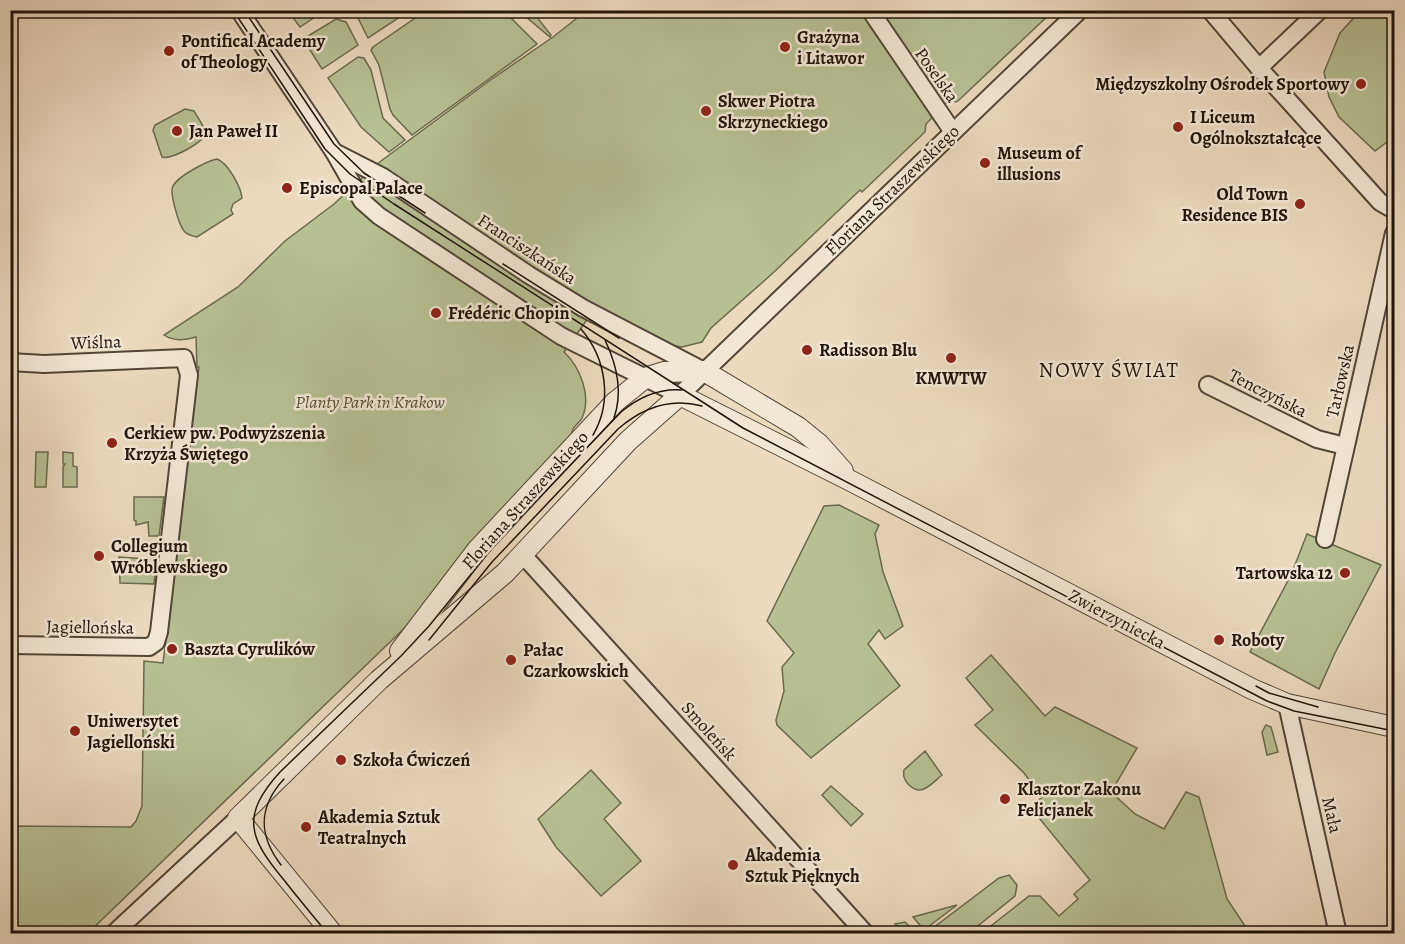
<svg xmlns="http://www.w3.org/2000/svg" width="1405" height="944" viewBox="0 0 1405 944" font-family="Alegreya,serif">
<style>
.green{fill:#b6c093;stroke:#6b6a4f;stroke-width:1.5}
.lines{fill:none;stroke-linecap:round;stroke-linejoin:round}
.minor-casing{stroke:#534638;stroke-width:20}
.tertiary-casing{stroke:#534638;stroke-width:22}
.minor{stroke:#f2e7d5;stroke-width:16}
.tertiary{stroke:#f2e7d5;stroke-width:20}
.tram{stroke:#20140b;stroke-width:1.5}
.poi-dot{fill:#8f2418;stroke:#f2e7d5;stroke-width:2}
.labels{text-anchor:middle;stroke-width:5;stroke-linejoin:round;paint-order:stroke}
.poi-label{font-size:18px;font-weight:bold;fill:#20140b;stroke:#f2e7d5;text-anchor:start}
.street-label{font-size:18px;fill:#20140b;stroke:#f2e7d5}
.park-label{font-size:18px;font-style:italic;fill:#54503b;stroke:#f2e7d5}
.quarter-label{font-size:21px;letter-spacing:1.5px;fill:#20140b;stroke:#f2e7d5}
</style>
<rect width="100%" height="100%" fill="#ebdabe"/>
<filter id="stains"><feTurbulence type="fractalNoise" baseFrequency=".00333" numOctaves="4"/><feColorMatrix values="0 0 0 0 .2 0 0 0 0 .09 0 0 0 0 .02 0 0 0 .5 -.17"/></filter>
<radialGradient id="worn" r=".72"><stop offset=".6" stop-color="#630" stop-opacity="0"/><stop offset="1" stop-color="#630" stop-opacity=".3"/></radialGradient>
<!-- green -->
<g class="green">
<path d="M354,10H409V11L368,38Z"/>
<path d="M427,10L504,11L537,44L412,135L393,115L390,109L379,65L371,50L373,47Z"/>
<path d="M288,11H324L300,27Z"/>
<path d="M519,11H532L551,35L550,37Z"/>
<path d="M586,11H1053L959,100L956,102L949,100L926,124L925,132L862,192L860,190L774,272L711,328L702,342L682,347L670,345L596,307L564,352C580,367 592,396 582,418C580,422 575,425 573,429C572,432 570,438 568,442L416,617L88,933L11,934V826L131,827L136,821L142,806L144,661L163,663L199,367H197L196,337C186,340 174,342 164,335L238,287L285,241L334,204L377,164L489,81L553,37Z"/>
<path d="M1360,11H1394V149L1387,142L1375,151L1339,117L1329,97L1324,72L1340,33Z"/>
<path d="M336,19L346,22L358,45L322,69L303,39Z"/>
<path d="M358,57L364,58L371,70L383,118L405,140L389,152L361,127L328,78Z"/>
<path d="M185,109L194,111C197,117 205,126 205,133C205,142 171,160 162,157L153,130L155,125Z"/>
<path d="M217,159C228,163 241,187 242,198L233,204L231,210L233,214L197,237C192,236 187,235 184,231C179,225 169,192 173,186C178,176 207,161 217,159Z"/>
<path d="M36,452H48L46,487H35Z"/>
<path d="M63,452L73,453V466L77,467V487H63V467L65,464H63Z"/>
<path d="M134,497H164L159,536H149L148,522L136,525V521L134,520Z"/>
<path d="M839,505L879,525L875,534L883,572L903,626L885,639L879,630L868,644L900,686L811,758L777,725L776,720L784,691L782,667L794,653L767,621L824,506Z"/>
<path d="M1307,534L1381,565L1335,653L1319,689L1250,652L1291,575Z"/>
<path d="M149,545H158L154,584L120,583L119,557L147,559L149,557Z"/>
<path d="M991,655L1045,716L1055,707L1137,748L1111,792L1135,814L1164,829L1186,792L1199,797L1227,899L1249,932L982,933L1029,896H1040L1059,916L1078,899L1074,894L1090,880L1039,818L1038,807L1035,804L1042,797L1024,773L975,725L993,710L966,678Z"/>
<path d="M1266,725L1271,727L1278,752L1267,755L1262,732Z"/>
<path d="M925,751L942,775C931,784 921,798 908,784C904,779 903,776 904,770Z"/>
<path d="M591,770L621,803L604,819L641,861L601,896L556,847L538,819Z"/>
<path d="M831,786L863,814L851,826L822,795Z"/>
<path d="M1009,875L1017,885L1015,896L969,933H931L933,928L999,878Z"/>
<path d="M957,905L924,930L913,917Z"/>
<path d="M905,922L916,933H903L895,924Z"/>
</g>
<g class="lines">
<!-- minor casing -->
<g class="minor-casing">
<g id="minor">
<path d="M239,10L334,152L362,201L379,216L561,336L680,395L1080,10"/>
<path d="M870,10L953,132"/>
<path d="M1210,10L1259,68L1380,202L1394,210"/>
<path d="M1259,68L1320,10"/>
<path d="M334,152L383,177L529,275L583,308L704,371"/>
<path d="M10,362L44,364L184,358L189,375L159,632L156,642L149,647L10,645"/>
<path d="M1208,385L1317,439L1345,446"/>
<path d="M1325,539L1394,233"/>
<path d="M523,555L866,934"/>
<path d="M1287,704L1338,934"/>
<path d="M113,934L238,818"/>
</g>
</g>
<!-- tertiary casing -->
<g class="tertiary-casing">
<g id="tertiary">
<path d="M400,651L477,550L615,402L645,378L664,372L704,371L798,427L819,444L843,471"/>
<path d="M333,934L238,818L379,680L505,573L628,441L680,395L851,481L1252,689L1287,704L1394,727"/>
</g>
</g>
<!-- minor -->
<use href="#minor" class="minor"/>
<!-- tertiary -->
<use href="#tertiary" class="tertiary"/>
<!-- tram -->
<g class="tram">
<path d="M233,10L325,149L350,174L394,204L743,428L1267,701L1294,711L1394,731"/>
<path d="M244,10L334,144L364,173L425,213"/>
<path d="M503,264L619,338"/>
<path d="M581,329C606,358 613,401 593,435"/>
<path d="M605,340C617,365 623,392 614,418"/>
<path d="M429,640L492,562L618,429C642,408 669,397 702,406"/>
<path d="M1256,686L1269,693L1318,707"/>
<path d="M281,865C258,835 258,807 284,779"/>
<path d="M328,934C313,916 298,898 284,880C249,838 240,816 280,772L401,656L429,626L498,541L621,412C639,397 658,388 682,390"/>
</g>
</g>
<!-- markers -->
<g class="poi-dot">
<circle cx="785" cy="47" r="6"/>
<circle cx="169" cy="51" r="6"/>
<circle cx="1361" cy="84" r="6"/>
<circle cx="706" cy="111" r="6"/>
<circle cx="1178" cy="127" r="6"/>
<circle cx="177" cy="131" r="6"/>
<circle cx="985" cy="163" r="6"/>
<circle cx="287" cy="188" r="6"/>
<circle cx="1300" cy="204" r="6"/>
<circle cx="436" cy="313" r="6"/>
<circle cx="807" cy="350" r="6"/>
<circle cx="951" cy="358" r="6"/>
<circle cx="112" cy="443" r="6"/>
<circle cx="99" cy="556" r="6"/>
<circle cx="1345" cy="573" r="6"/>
<circle cx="1219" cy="640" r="6"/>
<circle cx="172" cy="649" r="6"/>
<circle cx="511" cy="660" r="6"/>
<circle cx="75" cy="731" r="6"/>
<circle cx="341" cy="760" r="6"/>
<circle cx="1005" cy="799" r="6"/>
<circle cx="306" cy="827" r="6"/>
<circle cx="733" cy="865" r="6"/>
</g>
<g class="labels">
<!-- poi labels -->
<g class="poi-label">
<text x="797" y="43">Grażyna<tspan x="797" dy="21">i Litawor</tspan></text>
<text x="181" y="47">Pontifical Academy<tspan x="181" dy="21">of Theology</tspan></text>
<text x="1349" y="90" text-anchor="end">Międzyszkolny Ośrodek Sportowy</text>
<text x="718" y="107">Skwer Piotra<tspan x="718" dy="21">Skrzyneckiego</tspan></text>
<text x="1190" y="123">I Liceum<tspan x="1190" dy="21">Ogólnokształcące</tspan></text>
<text x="189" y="137">Jan Paweł II</text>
<text x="997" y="159">Museum of<tspan x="997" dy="21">illusions</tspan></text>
<text x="299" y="194">Episcopal Palace</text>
<text x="1288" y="200" text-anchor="end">Old Town<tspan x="1288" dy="21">Residence BIS</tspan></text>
<text x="448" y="319">Frédéric Chopin</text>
<text x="819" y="356">Radisson Blu</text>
<text x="951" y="384" text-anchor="middle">KMWTW</text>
<text x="124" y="439">Cerkiew pw. Podwyższenia<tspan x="124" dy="21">Krzyża Świętego</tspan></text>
<text x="111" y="552">Collegium<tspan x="111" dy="21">Wróblewskiego</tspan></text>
<text x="1333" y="579" text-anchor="end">Tartowska 12</text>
<text x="1231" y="646">Roboty</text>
<text x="184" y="655">Baszta Cyrulików</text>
<text x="523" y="656">Pałac<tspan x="523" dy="21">Czarkowskich</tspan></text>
<text x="87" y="727">Uniwersytet<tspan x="87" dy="21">Jagielloński</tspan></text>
<text x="353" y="766">Szkoła Ćwiczeń</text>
<text x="1017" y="795">Klasztor Zakonu<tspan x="1017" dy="21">Felicjanek</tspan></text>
<text x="318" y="823">Akademia Sztuk<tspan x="318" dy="21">Teatralnych</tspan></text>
<text x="745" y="861">Akademia<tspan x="745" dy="21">Sztuk Pięknych</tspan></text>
</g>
<!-- street labels -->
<g class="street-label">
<text transform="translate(937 75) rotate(55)" y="6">Poselska</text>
<text transform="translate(892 190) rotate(-44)" y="6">Floriana Straszewskiego</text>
<text transform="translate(527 249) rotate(33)" y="6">Franciszkańska</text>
<text transform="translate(96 342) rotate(-2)" y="6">Wiślna</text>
<text transform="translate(1340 381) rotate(-77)" y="6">Tarłowska</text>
<text transform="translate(1268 393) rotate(27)" y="6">Tenczyńska</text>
<text transform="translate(525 500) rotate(-48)" y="6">Floriana Straszewskiego</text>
<text transform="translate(1117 619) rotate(28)" y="6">Zwierzyniecka</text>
<text transform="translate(90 627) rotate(1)" y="6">Jagiellońska</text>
<text transform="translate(709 731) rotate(48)" y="6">Smoleńsk</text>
<text transform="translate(1332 815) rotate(77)" y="6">Mała</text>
</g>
<!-- park labels -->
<g class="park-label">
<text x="370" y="408">Planty Park in Krakow</text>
</g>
<!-- quarter labels -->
<g class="quarter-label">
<text x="1109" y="377">NOWY ŚWIAT</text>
</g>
</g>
<!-- margin -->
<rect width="1405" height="944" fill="none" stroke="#ebdabe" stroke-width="36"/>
<rect x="12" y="12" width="1381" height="920" fill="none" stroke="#20140b" stroke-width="3"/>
<rect x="18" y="18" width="1369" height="908" fill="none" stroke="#20140b" stroke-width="1.5"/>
<rect width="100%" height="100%" filter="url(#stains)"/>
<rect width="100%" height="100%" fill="url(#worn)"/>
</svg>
